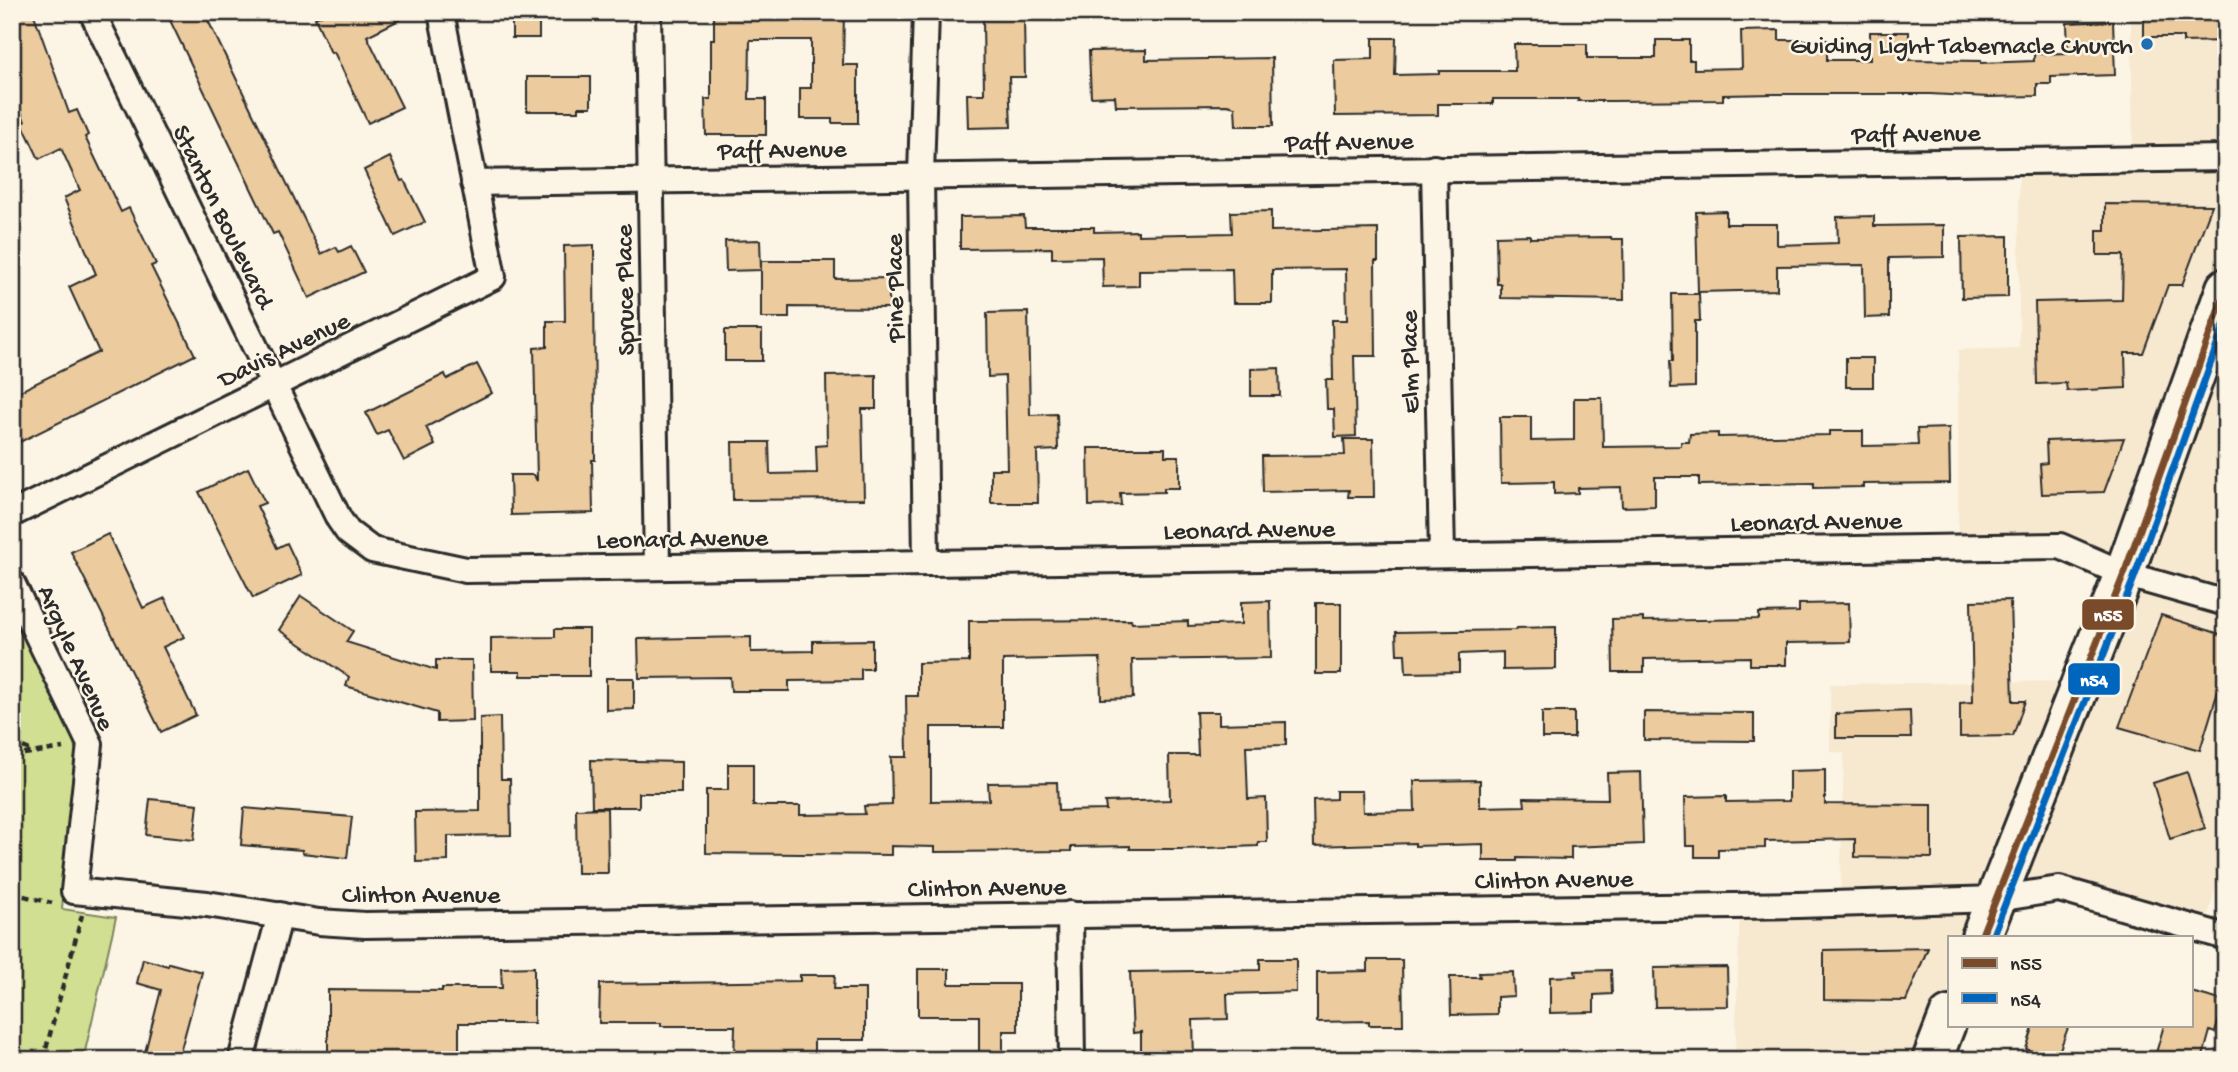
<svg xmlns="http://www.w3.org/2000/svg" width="2238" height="1072" viewBox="0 0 2238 1072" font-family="'Gochi Hand',sans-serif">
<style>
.built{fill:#f7e8d0}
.green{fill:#d1df92;stroke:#7e855e;stroke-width:2}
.building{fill:#eccb9e;stroke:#2b2b2b;stroke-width:2}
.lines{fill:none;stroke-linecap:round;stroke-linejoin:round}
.minor-casing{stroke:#2b2b2b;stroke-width:30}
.primary-casing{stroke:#2b2b2b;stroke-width:44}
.path{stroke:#2b2b2b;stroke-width:4.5;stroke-dasharray:7 5;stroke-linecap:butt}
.minor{stroke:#fcf5e5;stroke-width:24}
.primary{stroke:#fcf5e5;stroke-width:38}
.bus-1-casing{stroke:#fcf5e5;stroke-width:12}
.bus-2-casing{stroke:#fcf5e5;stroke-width:12}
.bus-1{stroke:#7a4b2a;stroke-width:7}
.bus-2{stroke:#0065bd;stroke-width:7}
.poi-dot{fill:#1f6fb2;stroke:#fcf5e5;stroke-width:2.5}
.labels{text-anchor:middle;stroke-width:5;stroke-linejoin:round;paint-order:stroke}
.poi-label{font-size:26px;fill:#2b2b2b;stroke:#fcf5e5;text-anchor:end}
.street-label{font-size:26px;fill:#2b2b2b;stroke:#fcf5e5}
.line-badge{stroke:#fcf5e5;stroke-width:2.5}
.badge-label{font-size:19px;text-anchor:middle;font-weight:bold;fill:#fff}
</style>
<rect width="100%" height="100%" fill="#fcf5e5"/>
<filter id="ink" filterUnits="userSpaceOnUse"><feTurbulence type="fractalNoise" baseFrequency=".0143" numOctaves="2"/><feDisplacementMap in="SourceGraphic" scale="14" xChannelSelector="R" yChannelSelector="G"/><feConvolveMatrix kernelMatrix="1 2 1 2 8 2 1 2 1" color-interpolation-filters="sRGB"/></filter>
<g filter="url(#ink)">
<!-- built -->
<path class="built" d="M2131,12H2226V849L2204,931L2059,889L1997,899L1981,937H1949V1016L1932,1060H1735L1740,905L1840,903L1844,753L1830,752V684L2080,681L2124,574L2060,546L1958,548V350L2019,348V160L2133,159Z"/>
<!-- green -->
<path class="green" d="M12,614L72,734L76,752L62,909L116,917L83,1060H12Z"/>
<!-- building -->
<g class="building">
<path d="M12,12H33L69,113L77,110L88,135L85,137L121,212L129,208L156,264L151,266L195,355L20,442L12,425V395L99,352L69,287L96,274L64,198L80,190L61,148L39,159L22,123L25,122L12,87V79L18,76L12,59Z"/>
<path d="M166,12H204L321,254L336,247L339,252L351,246L364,272L309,298L278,232L273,234Z"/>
<path d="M327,12H415L367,36L402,107L368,123L334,52L331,53L315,18Z"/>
<path d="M714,12H844L843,65H858V123H832V119H800V88H811V40H750L749,99H766V135H706L705,99H711V39H714Z"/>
<path d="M2144,12H2226V41L2183,42V37H2144Z"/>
<rect x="512" y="15" width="27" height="23"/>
<path d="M1024,18L1025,77H1009L1011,127L968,128L967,94H984L983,19Z"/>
<path d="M2113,21L2115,75L2051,77V84H2037V96L1989,97L1930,94H1775L1723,95V100L1613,101H1578V99H1493V104H1438V115L1335,116L1334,60L1373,59V38H1396L1395,75L1439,74V71H1515L1514,44H1587V58H1656V40H1689V60H1694V69L1742,68L1741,31L1779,30V40H1827V60H1870V32H1909V60L1981,61V63L2034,61V54L2068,53L2067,23Z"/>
<path d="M1146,50V60L1272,58L1273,126H1236L1235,107L1227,105L1116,106L1115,96L1091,97L1089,51Z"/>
<path d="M527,77H591V107H579V111H527Z"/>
<path d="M390,157L401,181L404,180L425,222L395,236L364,170Z"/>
<path d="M2105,204L2212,205L2182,285H2168L2143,353H2125L2126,388L2067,391L2066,383L2037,384L2035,302L2122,300L2123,255H2097V230H2105Z"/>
<path d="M1271,211V231L1378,229V261H1375L1376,356H1354L1356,436L1335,437L1334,409H1327L1326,380H1333L1332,320H1347L1346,269L1272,270V303H1233L1232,269L1139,270V286L1103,287L1102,257L1052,258V248L960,249V217L1024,216L1025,227H1094V232L1138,231V235L1232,233L1231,212Z"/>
<path d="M1726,211V224H1777V245L1838,243L1837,217L1874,216V226L1944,225V257L1889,258V317L1865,318L1864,265L1777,266V290L1698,292L1696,212Z"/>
<path d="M1530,235V238L1611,237V239H1623L1624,300L1501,298V284H1497L1496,236Z"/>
<path d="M2008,236V297L1962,298L1961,237Z"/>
<path d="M760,240L761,270L726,271L725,241Z"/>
<path d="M594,245L595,460H592L593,513L511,515L510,475H534L537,481L534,348L547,347V321H565L564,246Z"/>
<path d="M761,261H835V279L889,278V308L789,307V318H761Z"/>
<path d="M1672,294H1699L1700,321H1695V387L1671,388L1670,361H1673Z"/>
<path d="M1028,312L1030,415L1057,414L1058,450L1037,451L1038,503H991V469H1007L1005,376L988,377L987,313Z"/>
<rect x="725" y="330" width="37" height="31"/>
<rect x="1846" y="358" width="27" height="29"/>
<path d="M477,364L492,393L426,427L435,445L404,461L388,430L377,435L366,413L445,374L447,379Z"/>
<path d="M1279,368L1280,396H1251V369Z"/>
<path d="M876,375V409H862L864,499L733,500L732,442H769L770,474L817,473L816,446L827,445L826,376Z"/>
<path d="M1574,398H1602L1603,447L1681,446V442H1689L1690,434L1718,433V437L1830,435V431H1863V446L1918,445L1917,429L1949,428L1950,483L1863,484V487L1814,488V483L1699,485V477H1655V506L1622,507L1621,487L1578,488V493L1554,494V482L1501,483L1500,417H1531V441L1574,440Z"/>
<path d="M2124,438L2104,492L2042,494L2040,464L2047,463L2046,441Z"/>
<path d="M1344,439H1373L1374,497H1348L1349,490L1263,492L1262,456L1345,455Z"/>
<path d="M1088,448H1165V456H1179V488H1164V492L1120,493L1121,505L1089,506Z"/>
<path d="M248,468L265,503L257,506L277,548L287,543L302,575L253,598L199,492Z"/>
<path d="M108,534L143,608L165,598L184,637L163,647L196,715L161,732L71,552Z"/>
<path d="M301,596L353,631L346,642L436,670V660H472L473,721L437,722V713L346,686L349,677L279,630Z"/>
<path d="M2010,600L2013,701H2025L2013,736L1960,737V703L1973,702L1971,601Z"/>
<path d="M1270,601L1271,658L1132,660L1133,698L1101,699L1100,658L1003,660V727H931V801L989,800L988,783L1057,782L1058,811L1106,810L1105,802L1170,800L1169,755H1198L1196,712H1219V724L1286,722V745L1246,746L1248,799L1266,798L1267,842H1258V846L1181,849H1130V846L1071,847V851L935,852V847L891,846V855L706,853V790H728V764H753V806H800V815L865,814L864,806L892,805L891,757H907L906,696H918V663L969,662V621L1131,620L1132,623L1188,621V626L1241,624V602Z"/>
<rect x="1316" y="603" width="25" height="71"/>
<path d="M1849,603L1850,642L1786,643V665H1750V657L1644,659V672H1613L1612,619L1643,618V621L1759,619V613L1799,612V604Z"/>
<path d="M2161,615L2226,636V665L2200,750L2119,727Z"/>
<path d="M1556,627V669L1503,670V652L1459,654V672L1406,673L1405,654H1397L1396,632L1516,630L1517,628Z"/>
<path d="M555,629H589V676H521V671H491V638L555,637Z"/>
<path d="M751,637V652L813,651V641L872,640V669H861V680L789,681V691H731L730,677L639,678L638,639Z"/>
<path d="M606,678H634V709L606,710Z"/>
<path d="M1910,711L1911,738H1836V714Z"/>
<rect x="1542" y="712" width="32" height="26"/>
<path d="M1644,712L1754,713V741L1644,740Z"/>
<path d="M500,717L501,779H510L511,835L448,836V861L416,862L415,812L480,811V718Z"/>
<path d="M591,760L681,762V793H639V807H592Z"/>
<path d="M1825,770V804L1932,805V858L1855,857V839L1765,841V848L1718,849V857H1695V846H1686L1685,797L1726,796V802L1789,801V771Z"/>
<path d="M1641,772L1643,844L1571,847V859L1517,858V861H1483V844L1415,846V843L1314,846L1313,800L1336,799V791H1362L1363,812L1415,811L1414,781L1480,780V807L1525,806L1524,798L1608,799L1607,773Z"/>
<path d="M2187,772L2205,828L2170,839L2153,783Z"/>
<path d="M150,799L198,804L194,840L146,835Z"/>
<path d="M244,808L352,817L347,858L302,853V850L241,845Z"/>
<path d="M607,808L608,873H577L576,809Z"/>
<path d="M1928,948L1906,1001L1824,1000V950Z"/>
<path d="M143,959L168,966L169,963L202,972L178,1060H143L161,990L137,983Z"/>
<path d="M1260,959H1296V992L1227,994L1228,1019L1193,1020L1194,1060H1141V1032L1133,1033L1130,972L1260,970Z"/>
<path d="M1368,960H1402L1403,1025H1369V1021L1317,1022V972L1368,971Z"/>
<path d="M534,967V1023H459V1060H328V990L442,991V988H502L501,968Z"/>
<path d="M1727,967L1728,1006L1655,1007L1654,968Z"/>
<path d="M918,969H949V984H1018V1031H1003V1060H979V1016H918Z"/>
<path d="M1611,970L1612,994L1594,995V1012L1550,1013V977L1576,976L1575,971Z"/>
<path d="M1513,972L1514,996L1497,997V1014L1451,1015L1450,977H1480L1479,973Z"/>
<path d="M800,975H835L834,989H865V1040H814V1060H734L735,1026H661V1023H599L600,984L800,981Z"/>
<path d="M2191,992L2224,1001L2215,1033L2210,1031L2202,1060H2154L2164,1025H2191Z"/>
<path d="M2034,1025H2069L2056,1060L2026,1049Z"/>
</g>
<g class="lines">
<!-- minor casing -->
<g class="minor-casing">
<g id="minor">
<path d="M92,12L339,519L348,532L372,550L466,570L2060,546L2124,574L2226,603"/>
<path d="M648,12L657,567"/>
<path d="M926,12L921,175L926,563"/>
<path d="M1434,168L1442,555"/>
<path d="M474,183L2226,158"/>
<path d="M12,514L493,277L441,12"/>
<path d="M12,583L90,744L74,891L207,904L319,922L365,925L1798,905L1997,899L2059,889L2226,937"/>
<path d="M1070,914L1072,1060"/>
<path d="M241,1060L280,915"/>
</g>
</g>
<!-- primary casing -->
<g class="primary-casing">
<g id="primary">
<path d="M1981,937L2124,574L2226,288"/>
<path d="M1932,1060L1949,1016"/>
</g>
</g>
<!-- path -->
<g class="path">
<path d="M12,742L34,752"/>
<path d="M12,756L63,748"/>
<path d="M12,893L52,903"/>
<path d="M43,1060L82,915"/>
</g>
<!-- minor -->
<use href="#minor" class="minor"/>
<!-- primary -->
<use href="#primary" class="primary"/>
<!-- bus-1 casing -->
<g class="bus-1-casing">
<path id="bus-1" d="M1981,937L2124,574L2226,289"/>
</g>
<!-- bus-2 casing -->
<g class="bus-2-casing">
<path id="bus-2" d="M1992,937L2134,578L2226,320"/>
</g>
<!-- bus-1 -->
<use href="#bus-1" class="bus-1"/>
<!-- bus-2 -->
<use href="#bus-2" class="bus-2"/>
</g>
</g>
<!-- markers -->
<circle class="poi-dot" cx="2147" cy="44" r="7"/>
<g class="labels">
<!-- poi labels -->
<g class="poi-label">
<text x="2133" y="53">Guiding Light Tabernacle Church</text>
</g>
<!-- street labels -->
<g class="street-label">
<text transform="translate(1916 132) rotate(-1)" y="9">Paff Avenue</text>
<text transform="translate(1349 140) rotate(-1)" y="9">Paff Avenue</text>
<text transform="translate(782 148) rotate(-1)" y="9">Paff Avenue</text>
<text transform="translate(225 216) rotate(64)" y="9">Stanton Boulevard</text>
<text transform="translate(893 288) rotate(-91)" y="9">Pine Place</text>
<text transform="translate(623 290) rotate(-91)" y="9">Spruce Place</text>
<text transform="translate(283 348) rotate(-26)" y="9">Davis Avenue</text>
<text transform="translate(1408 362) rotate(-91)" y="9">Elm Place</text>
<text transform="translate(1816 520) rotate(-1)" y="9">Leonard Avenue</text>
<text transform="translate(1249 528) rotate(-1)" y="9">Leonard Avenue</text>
<text transform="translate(682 537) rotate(-1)" y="9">Leonard Avenue</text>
<text transform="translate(78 657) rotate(66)" y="9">Argyle Avenue</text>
<text transform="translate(1554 878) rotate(-1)" y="9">Clinton Avenue</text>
<text transform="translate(987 886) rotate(-1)" y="9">Clinton Avenue</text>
<text x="421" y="902">Clinton Avenue</text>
</g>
</g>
<g class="line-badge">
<rect x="2081" y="598" width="54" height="33" rx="7" fill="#7a4b2a"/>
<rect x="2067" y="662" width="54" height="34" rx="7" fill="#0065bd"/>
</g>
<g class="badge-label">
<text x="2108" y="621">n55</text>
<text x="2094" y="686">n54</text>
</g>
<!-- margin -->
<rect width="2238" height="1072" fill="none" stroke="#fcf5e5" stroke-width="42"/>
<rect x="21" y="21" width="2196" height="1030" fill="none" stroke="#2b2b2b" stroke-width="2.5" filter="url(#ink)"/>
<!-- legend -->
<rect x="1948" y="936" width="245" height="91" fill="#fcf5e5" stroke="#a8a49b" stroke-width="2"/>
<rect x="1962" y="958" width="35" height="10" fill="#7a4b2a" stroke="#a8a49b" stroke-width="2"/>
<text x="2010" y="970" font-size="21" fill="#2b2b2b">n55</text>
<rect x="1962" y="993" width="35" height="10" fill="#0065bd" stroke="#a8a49b" stroke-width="2"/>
<text x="2010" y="1006" font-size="21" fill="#2b2b2b">n54</text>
</svg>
